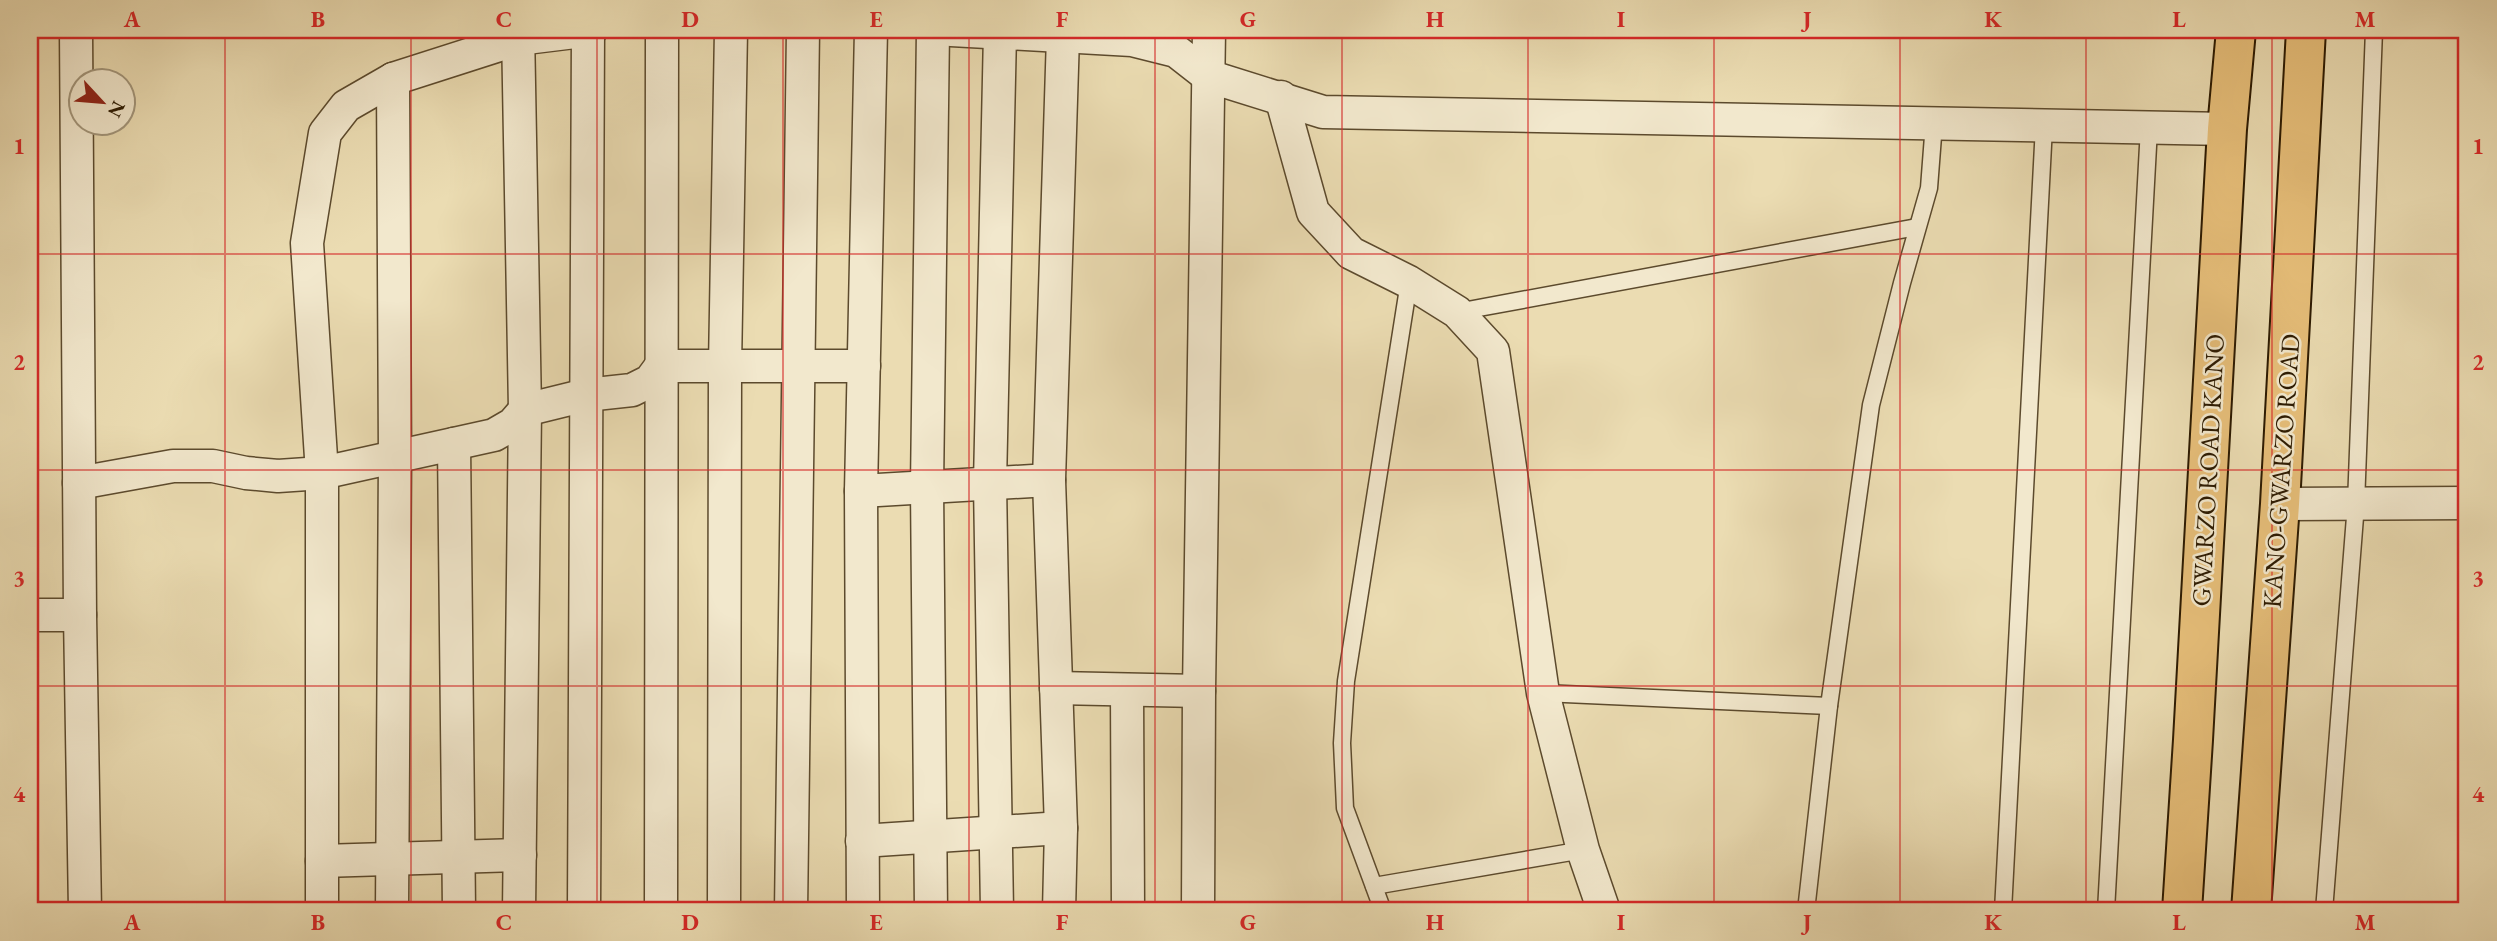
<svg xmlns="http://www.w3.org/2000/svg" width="2497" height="941" viewBox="0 0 2497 941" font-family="'EB Garamond',serif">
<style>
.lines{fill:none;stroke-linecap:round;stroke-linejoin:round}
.service-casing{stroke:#5c4a2d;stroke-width:19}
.minor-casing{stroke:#5c4a2d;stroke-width:35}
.primary-casing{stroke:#2c1a01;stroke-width:42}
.service{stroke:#f2e8cd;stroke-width:16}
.minor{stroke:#f2e8cd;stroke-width:32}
.primary{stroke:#e6be79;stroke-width:38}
.grid{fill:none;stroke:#d62828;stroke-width:2;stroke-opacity:0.55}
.labels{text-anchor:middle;stroke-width:5;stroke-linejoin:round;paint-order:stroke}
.street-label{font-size:26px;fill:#2c1a01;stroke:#f2e8cd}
.neatline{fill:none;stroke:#d62828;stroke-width:2.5}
.grid-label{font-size:23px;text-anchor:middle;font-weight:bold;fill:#d62828}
</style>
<rect width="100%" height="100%" fill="#ebdcb2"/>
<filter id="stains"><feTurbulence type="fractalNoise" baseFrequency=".00286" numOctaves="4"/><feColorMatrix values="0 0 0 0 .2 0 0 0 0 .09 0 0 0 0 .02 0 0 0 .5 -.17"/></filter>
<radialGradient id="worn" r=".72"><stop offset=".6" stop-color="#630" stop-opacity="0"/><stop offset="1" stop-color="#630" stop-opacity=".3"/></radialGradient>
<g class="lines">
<!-- service casing -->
<g class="service-casing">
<g id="service">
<path d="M1457,312L1917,227"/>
<path d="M1543,693L1829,706"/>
<path d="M1374,886L1583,850"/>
<path d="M1383,911L1345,808L1342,743L1346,681L1409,282"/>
<path d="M1806,911L1829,706L1871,405L1902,283L1929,188L1934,123"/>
<path d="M2003,911L2044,126"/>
<path d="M2106,911L2149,128"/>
<path d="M2324,911L2356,504L2374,30"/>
</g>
</g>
<!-- minor casing -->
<g class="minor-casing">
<g id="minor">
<path d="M76,30L80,615L85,911"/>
<path d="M518,30L525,410L519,911"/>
<path d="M951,30L1132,40L1176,51L1208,76L1323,112L2227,129"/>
<path d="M1281,97L1313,212L1351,253L1409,282L1457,312L1493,351L1543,693L1583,850L1604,911"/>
<path d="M454,444L459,911"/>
<path d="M79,483L173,466H213L246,473L278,476L322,473L494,435L513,424L525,410L586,395L632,390L650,381L661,366H864"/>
<path d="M861,491L1049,480"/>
<path d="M2280,504L2467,503"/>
<path d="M30,615H80"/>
<path d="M1056,688L1199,691"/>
<path d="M1127,690L1128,911"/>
<path d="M862,841L1061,828"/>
<path d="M322,861L520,855"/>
<path d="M322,911V473L307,243L325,133L346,106L393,79L518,39L591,30"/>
<path d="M392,911L395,457L393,79"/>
<path d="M584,911L588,30"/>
<path d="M661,911L662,30"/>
<path d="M724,911L725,366L731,30"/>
<path d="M791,911L803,30"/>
<path d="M863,911L861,491L871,30"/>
<path d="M931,911L927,487L933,30"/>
<path d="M997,911L990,483L1000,33"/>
<path d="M1059,911L1061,828L1049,480L1063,36"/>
<path d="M1198,911L1199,691L1209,30"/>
</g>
</g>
<!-- primary casing -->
<g class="primary-casing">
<g id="primary">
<path d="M2182,911L2193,740L2227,129L2236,30"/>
<path d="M2251,911L2280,504L2306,30"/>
</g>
</g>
<!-- service -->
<use href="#service" class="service"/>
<!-- minor -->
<use href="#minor" class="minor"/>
<!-- primary -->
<use href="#primary" class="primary"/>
</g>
<!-- grid -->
<path class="grid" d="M225,30V911M411,30V911M597,30V911M783,30V911M969,30V911M1155,30V911M1342,30V911M1528,30V911M1714,30V911M1900,30V911M2086,30V911M2272,30V911M30,254H2467M30,470H2467M30,686H2467"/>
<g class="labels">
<!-- street labels -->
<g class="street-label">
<text transform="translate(2208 470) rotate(-87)" y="9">GWARZO ROAD KANO</text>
<text transform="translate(2281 471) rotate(-86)" y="9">KANO-GWARZO ROAD</text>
</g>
</g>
<!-- margin -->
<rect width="2497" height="941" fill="none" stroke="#ebdcb2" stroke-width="77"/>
<!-- north arrow -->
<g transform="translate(102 102) rotate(116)"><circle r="33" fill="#f2e8cd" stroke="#a3967b" stroke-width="2"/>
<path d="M0-5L12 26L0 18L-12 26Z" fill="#8f2418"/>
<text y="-10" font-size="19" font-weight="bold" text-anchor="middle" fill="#2c1a01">N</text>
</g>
<rect x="38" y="38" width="2420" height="864" class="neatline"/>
<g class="grid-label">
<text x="132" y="27">A</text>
<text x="318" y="27">B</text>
<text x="504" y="27">C</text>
<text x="690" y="27">D</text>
<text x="876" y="27">E</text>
<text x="1062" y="27">F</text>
<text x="1248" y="27">G</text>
<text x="1435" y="27">H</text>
<text x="1621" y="27">I</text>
<text x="1807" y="27">J</text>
<text x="1993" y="27">K</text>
<text x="2179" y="27">L</text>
<text x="2365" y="27">M</text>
<text x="19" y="154">1</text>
<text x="2478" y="154">1</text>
<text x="19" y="370">2</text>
<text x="2478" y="370">2</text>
<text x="19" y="586">3</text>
<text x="2478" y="586">3</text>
<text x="19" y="802">4</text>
<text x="2478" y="802">4</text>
<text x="132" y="930">A</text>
<text x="318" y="930">B</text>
<text x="504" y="930">C</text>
<text x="690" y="930">D</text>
<text x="876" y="930">E</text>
<text x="1062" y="930">F</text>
<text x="1248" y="930">G</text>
<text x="1435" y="930">H</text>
<text x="1621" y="930">I</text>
<text x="1807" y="930">J</text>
<text x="1993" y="930">K</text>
<text x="2179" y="930">L</text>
<text x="2365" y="930">M</text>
</g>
<rect width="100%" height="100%" filter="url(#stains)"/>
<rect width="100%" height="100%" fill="url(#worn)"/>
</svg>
